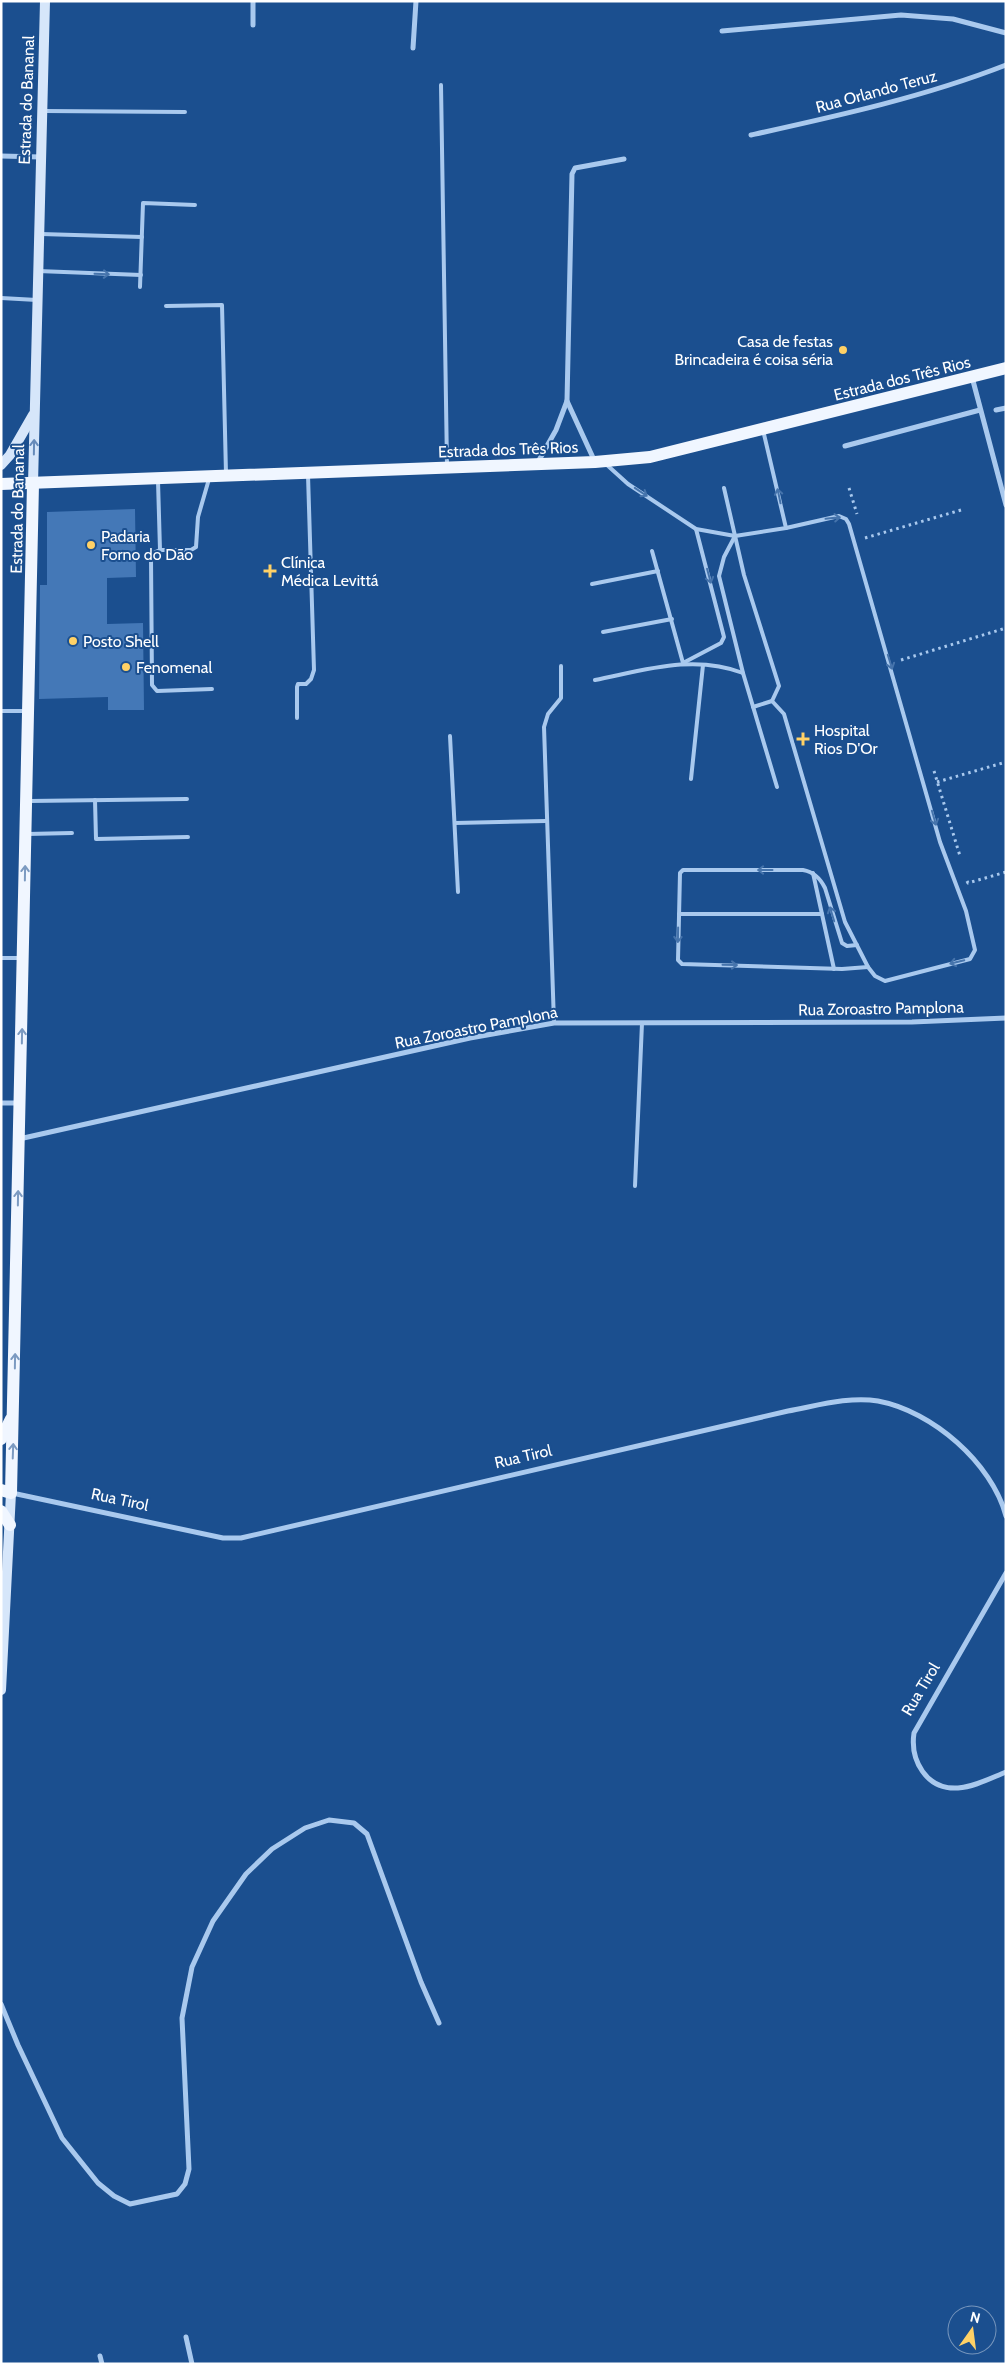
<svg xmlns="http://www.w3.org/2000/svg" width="1007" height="2365" viewBox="0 0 1007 2365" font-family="Cabin,sans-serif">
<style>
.building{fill:#4478b7}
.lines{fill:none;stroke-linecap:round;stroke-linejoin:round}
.path{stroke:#a9c9ee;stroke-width:3;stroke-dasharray:2.5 4;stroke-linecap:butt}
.lane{stroke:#a9c9ee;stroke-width:4}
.street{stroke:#a9c9ee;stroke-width:5}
.secondary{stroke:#d6e6fa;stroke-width:10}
.primary{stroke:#f0f6ff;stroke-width:12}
.oneway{stroke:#4674ac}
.oneway2{stroke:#668bba}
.oneway3{stroke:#7b9ac1}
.poi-dot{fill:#ffd166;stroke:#1b4f8f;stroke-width:2}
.labels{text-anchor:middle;stroke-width:4;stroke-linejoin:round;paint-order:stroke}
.street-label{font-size:16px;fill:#fff;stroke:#1b4f8f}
.poi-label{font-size:16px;fill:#fff;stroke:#1b4f8f;text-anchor:start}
</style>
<rect width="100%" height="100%" fill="#1b4f8f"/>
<!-- building -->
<path class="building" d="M135,509L136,577L107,578V624L143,623L144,710H108V697L39,699L40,585H47V512Z"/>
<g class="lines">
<!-- path -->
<g class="path">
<path d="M849,488L857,514"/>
<path d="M865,538L961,510"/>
<path d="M901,660L1006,628"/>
<path d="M934,771L960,856"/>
<path d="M937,782L1006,762"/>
<path d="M967,881L968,883L1006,872"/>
</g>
<!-- lane -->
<g class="lane">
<path d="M441,85L447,465"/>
<path d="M44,111L185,112"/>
<path d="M41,234L142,237"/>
<path d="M38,271L141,275"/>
<path d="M140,287L143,203L195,205"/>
<path d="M1,298L37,300"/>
<path d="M166,306L222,305L226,474"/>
<path d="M607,465L628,484L696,529L735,536L786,528L763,430"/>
<path d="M209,479L198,517L196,547L191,550H160L153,553L151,558L152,685L157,691L212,689"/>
<path d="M158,481L160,550"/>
<path d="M724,488L744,575L779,686L772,701L753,707"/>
<path d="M735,536L724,557L719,576L743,673"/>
<path d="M652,551L683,663L721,643L724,637L696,529"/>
<path d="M592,584L658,571"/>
<path d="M603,632L672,619"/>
<path d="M595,680C645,670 694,654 743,673L777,787"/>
<path d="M772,701L784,714L845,922L868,967L875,976L885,981L970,959L975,950L966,911L940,842L849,524L846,519L839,516L786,528"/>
<path d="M1,711H26"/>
<path d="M297,718V687L298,684H306L311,679L314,670L308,475"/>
<path d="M450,736L458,892"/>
<path d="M691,779L703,665"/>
<path d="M95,800L96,839L188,837"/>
<path d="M29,801L187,799"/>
<path d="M455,823L546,821"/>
<path d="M27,834L72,833"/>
<path d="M813,873L834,969"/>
<path d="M679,914H822"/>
<path d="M857,945L847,946L842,943L825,888C820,878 814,872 803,870H683L680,873L678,960L682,964L842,969L868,967"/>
<path d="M1,958H21"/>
<path d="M554,1023L544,727L548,714L561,698V666"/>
<path d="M635,1186L642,1023"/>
</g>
<!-- street -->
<g class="street">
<path d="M253,25V1"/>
<path d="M722,31L901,15L953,19L1006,33"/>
<path d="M413,48L416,1"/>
<path d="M751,135C837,116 924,97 1006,65"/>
<path d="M1,156L41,157"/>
<path d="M972,377L1006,505"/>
<path d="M567,401L595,462"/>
<path d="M996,410L1006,408"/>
<path d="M845,446L980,410"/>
<path d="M538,462L556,430L567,401L572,174L575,168L624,159"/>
<path d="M1,1103H20"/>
<path d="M19,1139L470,1038L554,1023L912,1022L1006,1018"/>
<path d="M12,1493L223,1538H241L788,1411C816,1406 849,1396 878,1401C932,1411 992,1463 1006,1516"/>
<path d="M1006,1573L914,1733C910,1760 926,1790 958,1788C974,1787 991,1778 1006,1772"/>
<path d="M1,2004L18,2045L62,2138L98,2183L114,2196L130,2204L177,2194L185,2184L189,2169L182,2018L192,1967L213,1921L246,1874L272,1849L305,1828L329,1820L354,1823L367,1834L421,1982L439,2023"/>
<path d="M186,2337L192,2364"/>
<path d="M100,2356L102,2364"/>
</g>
<!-- secondary -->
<g class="secondary">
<path d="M1,465L10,455L33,415"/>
<path d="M33,484L45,1"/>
<path d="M1,1690L11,1493"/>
</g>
<!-- primary -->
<g class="primary">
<path d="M1,484L595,462L650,457L1006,368"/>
<path d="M1,1439L11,1419"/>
<path d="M1,1490L11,1493L33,484"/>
<path d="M1,1511L10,1525"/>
</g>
</g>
<!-- one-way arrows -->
<defs><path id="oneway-shaft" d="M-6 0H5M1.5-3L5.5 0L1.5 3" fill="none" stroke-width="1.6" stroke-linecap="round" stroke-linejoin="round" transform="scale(1.25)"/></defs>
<g class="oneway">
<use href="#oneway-shaft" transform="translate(102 274) rotate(2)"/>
<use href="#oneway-shaft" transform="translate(641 492) rotate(34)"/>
<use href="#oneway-shaft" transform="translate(779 496) rotate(-102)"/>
<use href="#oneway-shaft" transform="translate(833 518) rotate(-6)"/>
<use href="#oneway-shaft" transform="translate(709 576) rotate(75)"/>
<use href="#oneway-shaft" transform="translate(890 662) rotate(73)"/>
<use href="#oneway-shaft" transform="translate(934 818) rotate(74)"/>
<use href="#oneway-shaft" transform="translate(765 870) rotate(-180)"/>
<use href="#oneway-shaft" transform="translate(832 914) rotate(-107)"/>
<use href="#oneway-shaft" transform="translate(678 935) rotate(91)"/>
<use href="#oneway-shaft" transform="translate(957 962) rotate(166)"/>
<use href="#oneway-shaft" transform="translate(730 965) rotate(1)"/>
</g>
<use class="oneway2" href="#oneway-shaft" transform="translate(34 447) rotate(-89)"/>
<g class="oneway3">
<use href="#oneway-shaft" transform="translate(25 873) rotate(-89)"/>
<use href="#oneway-shaft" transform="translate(22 1036) rotate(-89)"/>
<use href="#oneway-shaft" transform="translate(18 1198) rotate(-89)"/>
<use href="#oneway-shaft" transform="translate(15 1361) rotate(-89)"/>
<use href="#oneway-shaft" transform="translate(13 1451) rotate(-88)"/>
</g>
<!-- markers -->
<g class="poi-dot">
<circle cx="843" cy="350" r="5"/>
<circle cx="91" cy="545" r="5"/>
<path d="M267.5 563.5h5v5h5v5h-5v5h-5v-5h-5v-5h5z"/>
<circle cx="73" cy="641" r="5"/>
<circle cx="126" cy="667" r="5"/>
<path d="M800.5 731.5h5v5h5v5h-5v5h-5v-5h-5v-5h5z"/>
</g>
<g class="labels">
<!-- street labels -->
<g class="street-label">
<text transform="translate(876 91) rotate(-15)" y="6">Rua Orlando Teruz</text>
<text transform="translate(26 100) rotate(-88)" y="6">Estrada do Bananal</text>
<text transform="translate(902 378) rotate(-14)" y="6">Estrada dos Três Rios</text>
<text transform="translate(508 449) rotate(-2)" y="6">Estrada dos Três Rios</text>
<text transform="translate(17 509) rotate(-89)" y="6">Estrada do Bananal</text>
<text transform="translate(881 1008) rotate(-1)" y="6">Rua Zoroastro Pamplona</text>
<text transform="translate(476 1027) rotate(-11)" y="6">Rua Zoroastro Pamplona</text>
<text transform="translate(523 1456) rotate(-13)" y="6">Rua Tirol</text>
<text transform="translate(120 1499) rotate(12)" y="6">Rua Tirol</text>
<text transform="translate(920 1689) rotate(-59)" y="6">Rua Tirol</text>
</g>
<!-- poi labels -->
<g class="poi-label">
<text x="833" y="347" text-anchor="end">Casa de festas<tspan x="833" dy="18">Brincadeira é coisa séria</tspan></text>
<text x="101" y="542">Padaria<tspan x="101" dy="18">Forno do Dão</tspan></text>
<text x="281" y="568">Clínica<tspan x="281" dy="18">Médica Levittá</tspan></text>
<text x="83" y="647">Posto Shell</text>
<text x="136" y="673">Fenomenal</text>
<text x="814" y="736">Hospital<tspan x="814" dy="18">Rios D'Or</tspan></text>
</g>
</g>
<!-- border -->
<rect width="1007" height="2365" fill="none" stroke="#ffffff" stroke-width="5"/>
<!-- north arrow -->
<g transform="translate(972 2330) rotate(14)"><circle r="24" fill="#1b4f8f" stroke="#7695bc"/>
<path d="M0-4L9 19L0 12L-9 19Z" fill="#ffd166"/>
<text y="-8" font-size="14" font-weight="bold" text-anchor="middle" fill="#ffffff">N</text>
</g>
</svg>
